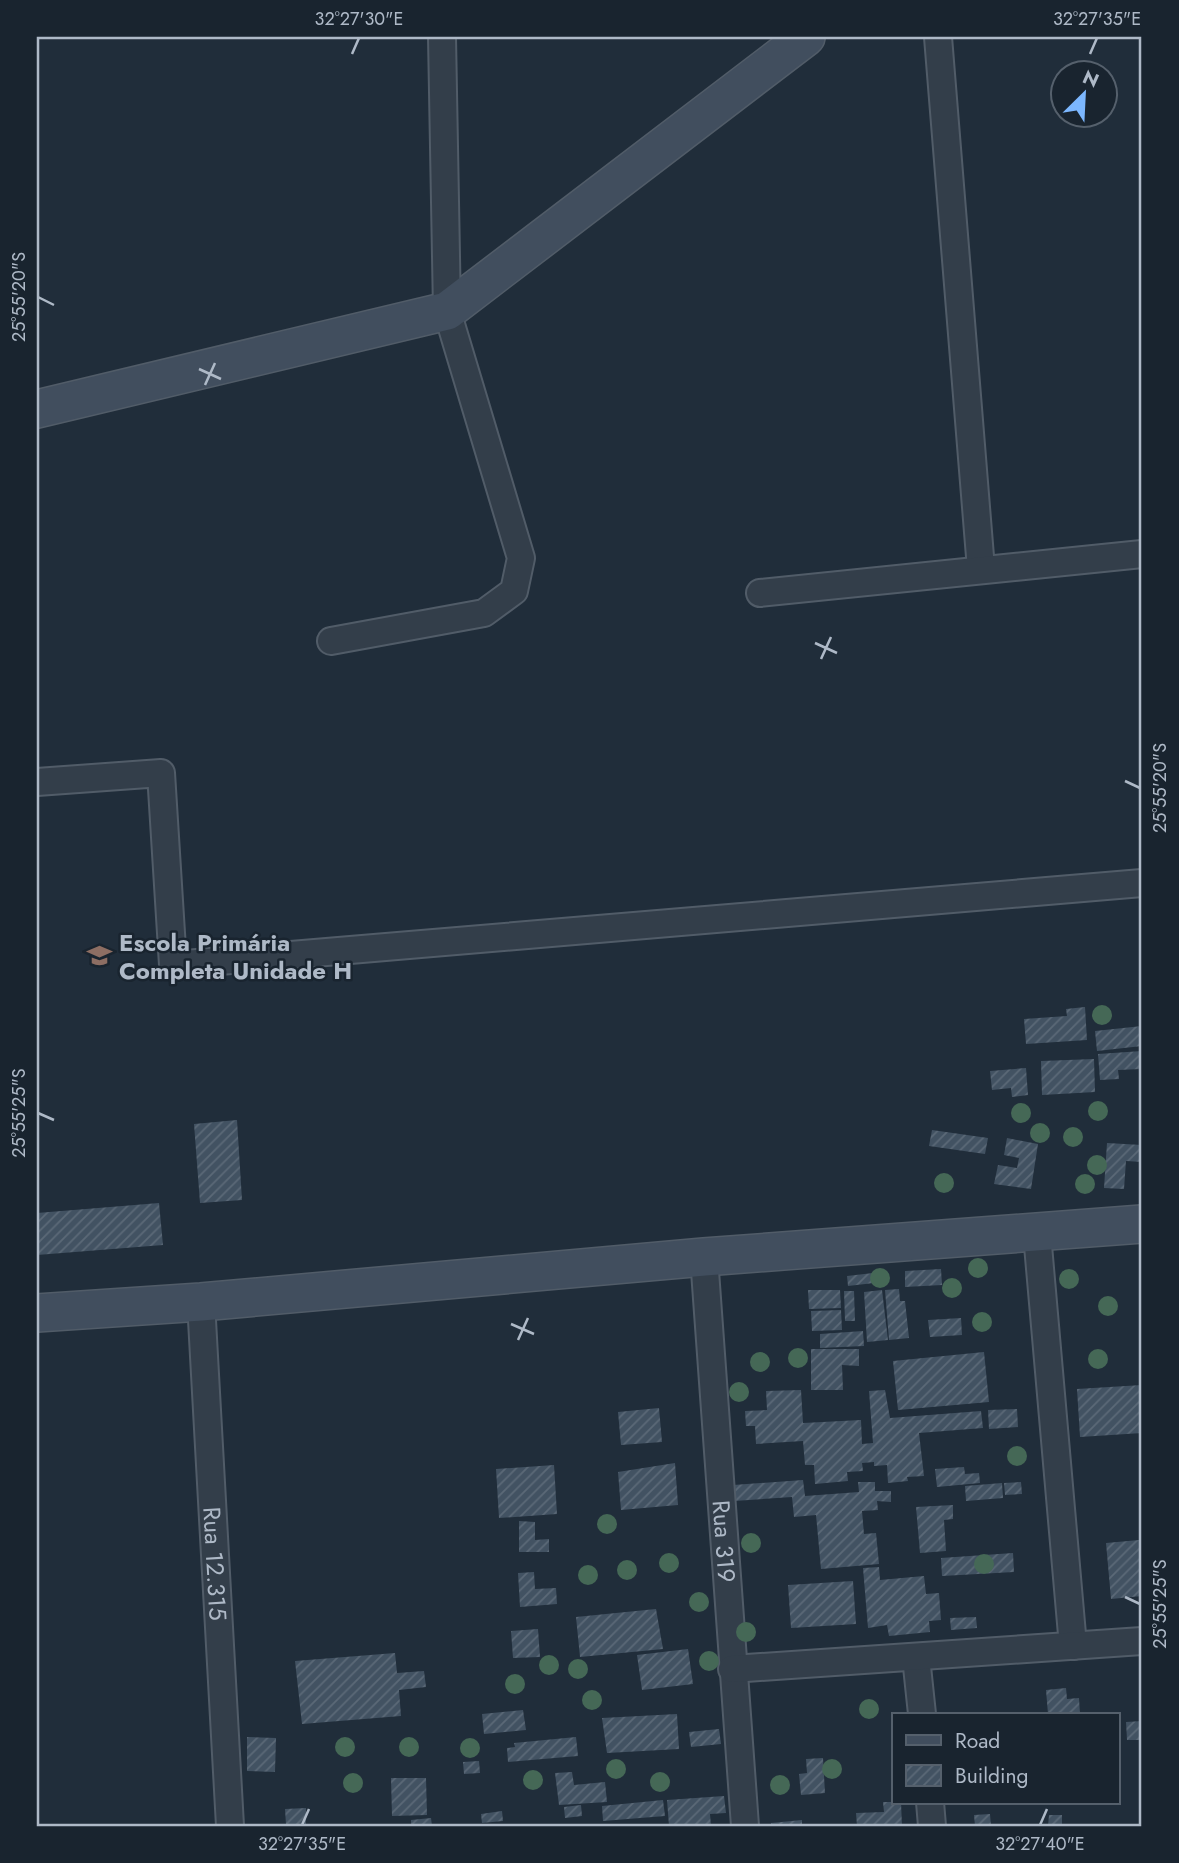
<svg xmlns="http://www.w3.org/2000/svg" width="1179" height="1863" font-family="Jost,sans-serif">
<defs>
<pattern id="building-hatch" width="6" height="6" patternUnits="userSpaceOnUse" patternTransform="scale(1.75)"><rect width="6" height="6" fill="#425262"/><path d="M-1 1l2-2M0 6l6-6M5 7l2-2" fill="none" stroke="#5b6977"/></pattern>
</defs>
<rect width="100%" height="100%" fill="#202d3a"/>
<g fill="url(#building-hatch)">
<path d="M1085,1007l2,33 -61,4 -2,-25 43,-3 -1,-7z"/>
<path d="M1142,1026v20l-45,5 -2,-20z"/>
<path d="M1142,1051v18l-24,1 1,9 -19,1 -2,-26z"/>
<path d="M1094,1059l1,33 -53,3 -1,-34z"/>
<path d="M1026,1068l2,27 -16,2 -1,-9 -19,2 -2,-19z"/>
<path d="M237,1120l5,80 -42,3 -6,-79z"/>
<path d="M932,1130l56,8 -3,16 -56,-8z"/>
<path d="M1007,1138l31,6 -7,45 -37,-5 4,-19 19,3 2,-10 -15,-3z"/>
<path d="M1107,1143l35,2v17l-16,-1 -2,28 -20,-1z"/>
<path d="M159,1203l4,42 -126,10v-42z"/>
<path d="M941,1269l1,16 -37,2v-16z"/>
<path d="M873,1273l1,10 -26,3 -1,-10z"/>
<path d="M899,1289l1,12h5l4,37 -20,2 -4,-50z"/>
<path d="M808,1290h32l1,18 -32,1z"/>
<path d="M882,1290l6,50 -21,2 -3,-50z"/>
<path d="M844,1291h10l1,30h-10z"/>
<path d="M841,1310l1,20 -30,1 -1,-20z"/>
<path d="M961,1318l1,17 -32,2 -2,-17z"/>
<path d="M863,1331l1,15 -44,2v-14z"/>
<path d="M811,1349h48v17l-17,-1 1,25h-32z"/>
<path d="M984,1352l5,50 -91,8 -5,-49z"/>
<path d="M1142,1385v48l-62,4 -3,-48z"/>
<path d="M801,1390l2,33 58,-3 1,24 11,-1 -4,-52 16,-1 5,28 91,-7 2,17 -64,5 5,43 -17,1 1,4 -20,2 -1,-18 -13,1v-4l-12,1 1,8 -16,1 1,9 -33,3 -1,-19h-9l-2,-24 -47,3 -1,-18h-9l-1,-15 22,-1 -1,-19z"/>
<path d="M659,1408l3,34 -41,3 -3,-33z"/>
<path d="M1017,1409l1,18 -29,2 -1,-19z"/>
<path d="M675,1463l3,42 -57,5 -3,-38z"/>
<path d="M554,1465l3,49 -58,4 -3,-49z"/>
<path d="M964,1467l1,7 14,-1 1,10 -43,4 -2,-18z"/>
<path d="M803,1480l2,16 54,-4 -1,-10h17v9h16v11l-14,-1 1,9 -16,1 2,23 12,-1 3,31 -58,5 -5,-54 -22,2 -2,-20 -58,4 -1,-16z"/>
<path d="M1021,1482l1,12 -17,1 -1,-12z"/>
<path d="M1002,1483l1,15 -37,3 -1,-15z"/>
<path d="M953,1505v14l-9,1 2,31 -26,2 -4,-46z"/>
<path d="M519,1521l16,1v18l14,-1v13h-30z"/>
<path d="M1139,1540l3,56 -31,3 -5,-56z"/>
<path d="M1013,1553l1,19 -72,4 -1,-18z"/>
<path d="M879,1567l1,13 44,-4 2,18 13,-1 2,27 -12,1 1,11 -41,4 -2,-11 -19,3 -5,-60z"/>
<path d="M534,1572l1,17 21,-1 1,16 -37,3 -2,-34z"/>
<path d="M853,1581l3,43 -65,4 -3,-43z"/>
<path d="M656,1609l7,40 -83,8 -4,-40z"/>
<path d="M976,1617l1,11 -26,2 -1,-12z"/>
<path d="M538,1629l2,28 -27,1 -2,-27z"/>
<path d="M688,1649l5,35 -51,6 -5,-35z"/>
<path d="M395,1653l2,20 27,-2 2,16 -27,3 2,26 -99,8 -7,-63z"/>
<path d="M1066,1688l1,11 12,-1 1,16h-32l-2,-24z"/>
<path d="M523,1710l3,20 -42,4 -2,-20z"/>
<path d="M677,1714l2,35 -72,4 -5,-35z"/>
<path d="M1142,1721v19h-15l-1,-18z"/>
<path d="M719,1729l2,15 -30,3 -2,-15z"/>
<path d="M247,1737l29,1 -1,34 -28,-1z"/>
<path d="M576,1737l2,19 -70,6 -1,-14 8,-1 -1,-4z"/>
<path d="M823,1758l2,35 -24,2 -2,-21 8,-1 -1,-14z"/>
<path d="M479,1761l1,12 -16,1 -1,-12z"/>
<path d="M572,1772l2,13 31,-3 2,20 -48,3 -4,-32z"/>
<path d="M391,1778h35l1,37 -35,1z"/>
<path d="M724,1796l2,17 -16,1 1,12h-42l-2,-26z"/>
<path d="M663,1800l2,16 -62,5 -1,-15z"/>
<path d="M883,1802h18l1,24h-45l-1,-13 28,-1z"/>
<path d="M581,1805l1,11 -17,2 -1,-11z"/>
<path d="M306,1808v16l-20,1 -1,-16z"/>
<path d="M502,1811l1,10 -21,2 -1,-9z"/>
<path d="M990,1814l1,12h-16l-1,-11z"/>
<path d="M1049,1815h13v11h-14z"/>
<path d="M431,1818l1,8h-21v-6z"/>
<path d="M802,1820v6h-31v-3z"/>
</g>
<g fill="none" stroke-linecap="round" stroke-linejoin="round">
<defs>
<g id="street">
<path d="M938,37l43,532"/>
<path d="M760,593l382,-39"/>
<path d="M331,641l153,-28 30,-22 7,-33 -74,-247 -5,-274"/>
<path d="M37,782l124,-9 12,192 969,-82"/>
<path d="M1037,1234l36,412"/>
<path id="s1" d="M704,1257l41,569"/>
<path id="s2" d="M201,1302l29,524"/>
<path d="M916,1657l6,57"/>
<path d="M732,1669l410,-28"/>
<path d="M930,1802l2,24"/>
</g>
<g id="secondary">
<path d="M37,409l410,-98 359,-274"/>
<path d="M37,1313l164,-11 503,-45 438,-33"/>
</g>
</defs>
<use href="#street" stroke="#515c68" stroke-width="30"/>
<use href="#secondary" stroke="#515c68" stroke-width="40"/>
<use href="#street" stroke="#333e4a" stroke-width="26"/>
<use href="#secondary" stroke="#414e5e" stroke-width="37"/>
</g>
<g fill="#456856">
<circle cx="1102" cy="1015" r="10"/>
<circle cx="1098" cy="1111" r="10"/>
<circle cx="1021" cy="1113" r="10"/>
<circle cx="1040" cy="1133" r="10"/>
<circle cx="1073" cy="1137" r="10"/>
<circle cx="1097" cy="1165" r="10"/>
<circle cx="944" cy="1183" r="10"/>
<circle cx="1085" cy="1184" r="10"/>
<circle cx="978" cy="1268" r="10"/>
<circle cx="880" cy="1278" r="10"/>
<circle cx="1069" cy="1279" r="10"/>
<circle cx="952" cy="1288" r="10"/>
<circle cx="1108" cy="1306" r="10"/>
<circle cx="982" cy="1322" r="10"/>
<circle cx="798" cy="1358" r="10"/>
<circle cx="1098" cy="1359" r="10"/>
<circle cx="760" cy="1362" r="10"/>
<circle cx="739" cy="1392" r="10"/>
<circle cx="1017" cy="1456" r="10"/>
<circle cx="607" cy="1524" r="10"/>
<circle cx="751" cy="1543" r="10"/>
<circle cx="669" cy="1563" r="10"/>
<circle cx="984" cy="1564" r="10"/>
<circle cx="627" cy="1570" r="10"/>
<circle cx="588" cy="1575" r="10"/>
<circle cx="699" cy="1602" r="10"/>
<circle cx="746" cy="1632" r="10"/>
<circle cx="709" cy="1661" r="10"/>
<circle cx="549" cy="1665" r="10"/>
<circle cx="578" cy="1669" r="10"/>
<circle cx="515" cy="1684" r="10"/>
<circle cx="592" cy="1700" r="10"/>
<circle cx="869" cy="1709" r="10"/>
<circle cx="345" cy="1747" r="10"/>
<circle cx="409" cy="1747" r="10"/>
<circle cx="470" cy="1748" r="10"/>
<circle cx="616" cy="1769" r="10"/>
<circle cx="832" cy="1769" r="10"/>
<circle cx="533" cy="1780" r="10"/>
<circle cx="660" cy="1782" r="10"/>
<circle cx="353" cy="1783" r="10"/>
<circle cx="780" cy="1785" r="10"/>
</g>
<path fill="none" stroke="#aeb9c7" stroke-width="2.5" d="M352,54l7,-16M1090,54l7,-16M38,297l16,8M199,369l22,10M205,385l10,-22M815,643l22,10M821,659l10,-22M1125,781l15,7M38,1113l16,7M511,1324l23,10M518,1340l10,-22M1125,1597l15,7M302,1825l7,-16M1040,1825l7,-16"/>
<defs>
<symbol id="school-bare" viewBox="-9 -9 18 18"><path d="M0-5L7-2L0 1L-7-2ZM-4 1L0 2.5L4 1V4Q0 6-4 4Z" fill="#8d6e63" stroke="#19242f" stroke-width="2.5" paint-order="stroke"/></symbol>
</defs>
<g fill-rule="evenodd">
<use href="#school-bare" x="82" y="938" width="35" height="35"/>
</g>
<g text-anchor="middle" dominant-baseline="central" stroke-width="5" stroke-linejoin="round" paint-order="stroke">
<g font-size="24" font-weight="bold" fill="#aeb9c7" stroke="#19242f" text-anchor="start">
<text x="119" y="942">Escola Primária<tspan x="119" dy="28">Completa Unidade H</tspan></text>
</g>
<g font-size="24" fill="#aeb9c7" stroke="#19242f">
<text stroke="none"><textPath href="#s1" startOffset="285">Rua 319</textPath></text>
<text stroke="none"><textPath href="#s2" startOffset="262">Rua 12.315</textPath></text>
</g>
</g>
<rect width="1179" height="1863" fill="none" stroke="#19242f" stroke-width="77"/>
<rect x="892" y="1713" width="228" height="91" fill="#19242f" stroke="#55606c" stroke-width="2"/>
<rect x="906" y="1735" width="35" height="10" fill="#414e5e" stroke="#55606c" stroke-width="2"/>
<text x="955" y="1748" font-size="21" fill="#aeb9c7">Road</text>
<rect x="906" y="1765" width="35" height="21" fill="url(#building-hatch)" stroke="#55606c" stroke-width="2"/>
<text x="955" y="1783" font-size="21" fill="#aeb9c7">Building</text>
<g transform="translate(1084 94) rotate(24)"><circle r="33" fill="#19242f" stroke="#55606c" stroke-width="2"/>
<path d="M0-5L12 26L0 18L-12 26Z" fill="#7cb7fe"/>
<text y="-10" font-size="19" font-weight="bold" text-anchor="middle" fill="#aeb9c7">N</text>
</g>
<rect x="38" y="38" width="1102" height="1787" fill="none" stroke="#aeb9c7" stroke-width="2.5"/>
<g font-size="18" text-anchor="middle" fill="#aeb9c7">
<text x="359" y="25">32°27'30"E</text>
<text x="1097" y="25">32°27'35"E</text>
<text transform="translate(19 297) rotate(-90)" y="6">25°55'20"S</text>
<text transform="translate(1160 788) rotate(-90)" y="6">25°55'20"S</text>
<text transform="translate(19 1113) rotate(-90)" y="6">25°55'25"S</text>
<text transform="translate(1160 1604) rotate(-90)" y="6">25°55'25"S</text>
<text x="302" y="1850">32°27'35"E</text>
<text x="1040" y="1850">32°27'40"E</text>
</g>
</svg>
